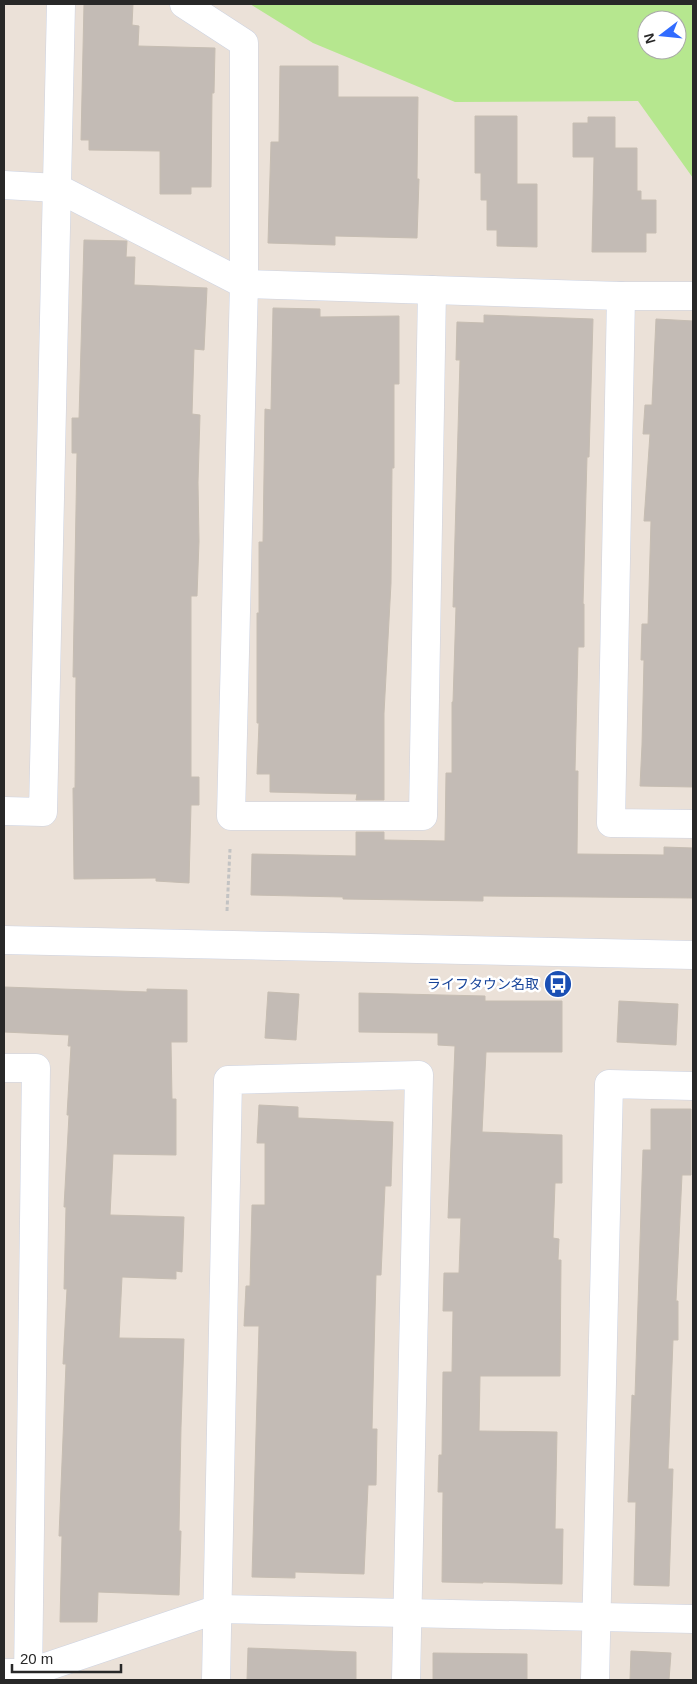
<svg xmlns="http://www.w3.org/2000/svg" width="697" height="1684" font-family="Arial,'Noto Sans JP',sans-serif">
<rect width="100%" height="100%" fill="#ebe1d8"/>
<path fill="#b6e78f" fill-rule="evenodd" d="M250,4h443v174l-55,-77 -183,1 -142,-59zM647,20h30v30h-30z"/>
<g fill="#c3bbb5" stroke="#c6bdb2">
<path d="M84,4h49l-1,21 7,1 -1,20 77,2 -1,45h-2l-1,94h-20v7h-31v-43l-71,-1v-10h-8z"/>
<path d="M280,66h58v31h80l-1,82h2l-2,59 -82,-2v9l-67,-2 3,-101h8z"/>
<path d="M475,116h42v68h20v63l-40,-1v-16h-10v-30h-6v-27h-6z"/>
<path d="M588,117h27v31h22v43h4v9h15v33h-10v19h-54l2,-95h-21v-34h15z"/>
<path d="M84,240l43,1 -1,16h9l-1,28 73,3 -3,62 -10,-1 -2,65 8,1 -2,67 1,59 -2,55h-6v181h8v28h-8l-2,78 -33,-2v-3l-82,1 -1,-91h2l1,-111h-3l4,-224h-5v-35h7z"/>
<path d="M273,308l47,1v8l79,-1v68h-5v84h-2l-1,115 -7,130v87h-28l1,-6 -87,-2v-18h-13l2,-51h-2v-110h2v-71h4l2,-133 6,1z"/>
<path d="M484,315l109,4 -4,138h-2l-4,147h1v43h-6l-3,124h3l-1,83 87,1v-8l29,1v50l-210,-2v5l-140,-2v-2l-92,-2 1,-41 104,2v-24h28v8l61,1 1,-68h6v-71h1l3,-95h-3l7,-247h-4l1,-38 27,1z"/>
<path d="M656,319l37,2 -1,277h1v189l-53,-1 2,-41 2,-85h-3l1,-36h6l3,-103h-7l6,-87h-7l2,-29h7z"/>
<path d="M4,987l143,5v-3l40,1v52h-16l1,57h4v56l-63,-1 -3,61 74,2 -2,55 -6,-1v8l-54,-2 -3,61 65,1 -3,88 -2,104h2l-2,64 -81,-3 -1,30h-37l2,-86h-3l7,-172h-3l4,-75h-3l2,-82h-2l5,-92h-2l4,-69h-3l1,-11 -65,-3z"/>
<path d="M268,992l31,2 -3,46 -31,-2z"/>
<path d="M359,993l126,3v5h77v51h-76l-4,80 80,3v48h-7l-2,55 6,1 -1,21h3l-1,116h-80l-1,55 78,1 -2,97h8l-1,55 -79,-2v1l-41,-1 1,-90h-5l1,-37h3l1,-83h9l1,-61h-10l1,-38h15l2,-55h-13l7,-172 -17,-1v-12l-79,-1z"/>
<path d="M619,1001l59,3 -2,41 -59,-3z"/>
<path d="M259,1105l39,2v11l95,4 -2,64h-6l-4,89h-5l-4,154h5l-1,56h-8l-4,89 -69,-2v6l-43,-1 7,-251h-15l2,-40h4l2,-81h13v-62h-8z"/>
<path d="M651,1109h40v66h-9l-6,126h2v39h-5l-5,129h5l-4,117 -35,-1 2,-83h-8l4,-107 3,1 8,-246h8z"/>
<path d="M248,1648l108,4v28h-109z"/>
<path d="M631,1651l40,2 -2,27h-39z"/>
<path d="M433,1653l94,1v26h-94z"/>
</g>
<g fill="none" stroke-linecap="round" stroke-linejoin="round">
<defs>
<g id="minor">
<path d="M184,4l60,39v241l-13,532h192l9,-526"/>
<path d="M4,185l53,3 187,96 377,12h72"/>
<path d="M621,296l-10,527 82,1"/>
<path d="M4,811l39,1 18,-808"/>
<path d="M4,940l689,15"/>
<path d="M4,1068h32l-8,612"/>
<path d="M4,1673h24l190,-64 475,10"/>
<path d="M216,1680l12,-600 191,-5 -13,605"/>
<path d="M595,1680l14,-596 84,2"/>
</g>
</defs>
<use href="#minor" stroke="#cdd3e2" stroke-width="29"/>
<path stroke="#c3c3c3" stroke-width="3" stroke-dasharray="4 2.5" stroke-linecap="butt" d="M227,911l3,-62"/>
<use href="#minor" stroke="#fff" stroke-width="28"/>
</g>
<defs>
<symbol id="bus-disc" viewBox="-11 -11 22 22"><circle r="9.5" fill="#1a4fb4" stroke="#fff"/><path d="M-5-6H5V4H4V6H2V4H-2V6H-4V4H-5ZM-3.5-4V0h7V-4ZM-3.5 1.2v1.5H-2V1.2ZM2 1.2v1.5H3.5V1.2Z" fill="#fff"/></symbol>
</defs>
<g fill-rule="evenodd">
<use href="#bus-disc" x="542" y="968" width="32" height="32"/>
</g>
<g text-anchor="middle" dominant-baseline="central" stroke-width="5" stroke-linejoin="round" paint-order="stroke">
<g font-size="14" fill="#164399" stroke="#fff" text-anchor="end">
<text x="539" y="984">ライフタウン名取</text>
</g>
</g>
<rect width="697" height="1684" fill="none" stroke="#282828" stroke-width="10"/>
<g transform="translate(662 35) rotate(254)"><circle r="24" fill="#ffffff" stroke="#a9a9a9"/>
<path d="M0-4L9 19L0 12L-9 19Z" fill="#316cff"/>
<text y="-8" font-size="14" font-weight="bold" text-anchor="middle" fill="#282828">N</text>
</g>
<path d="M12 1664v8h109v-8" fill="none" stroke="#282828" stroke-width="2.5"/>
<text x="20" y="1664" font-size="15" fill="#282828" stroke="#ffffff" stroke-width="4" paint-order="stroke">20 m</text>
</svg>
